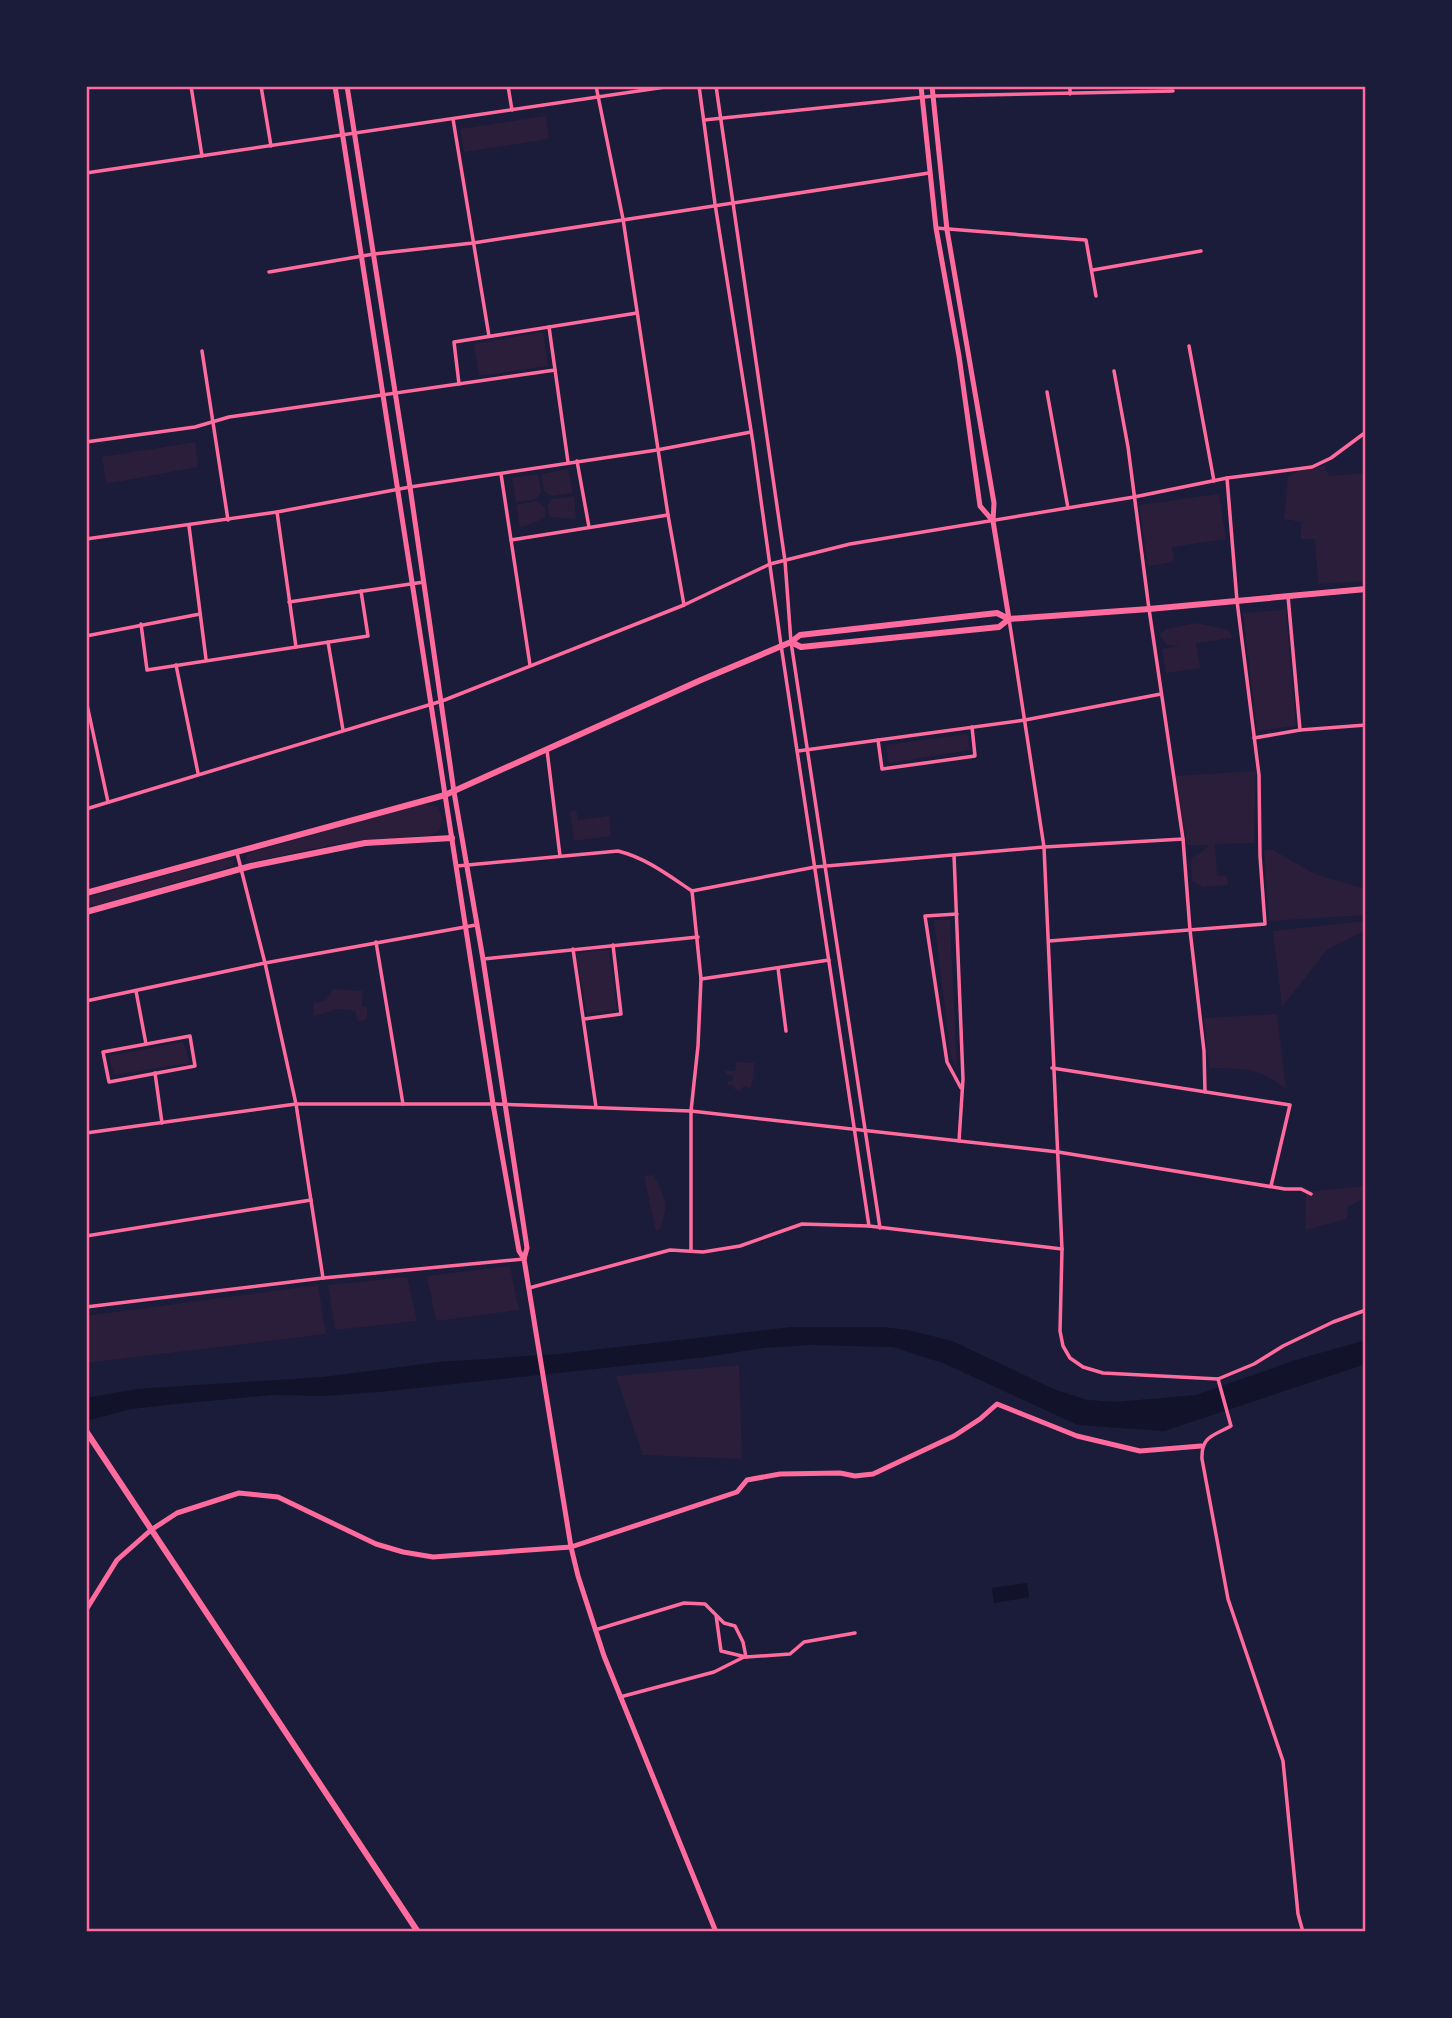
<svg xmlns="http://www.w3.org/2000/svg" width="1452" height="2018" font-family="Mulish,sans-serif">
<rect width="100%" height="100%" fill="#1b1b3a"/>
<g fill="#2a1e3b">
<path d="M546,116l3,23 -85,13 -4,-23z"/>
<path d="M543,332l5,34 -69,10 -5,-32z"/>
<path d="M195,442l3,25 -92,17 -4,-27z"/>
<path d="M1324,465l5,11 37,-3v108l-48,3 -3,-45h-14v-17l-17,-3 4,-42 11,-6z"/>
<path d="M568,469l5,24 -21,3 -8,-5 -3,-17z"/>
<path d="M538,474l3,18 -4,7 -21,3 -4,-24z"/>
<path d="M1219,494l7,45 -54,8 2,15 -26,4 -9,-61z"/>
<path d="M574,496l2,23 -26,-2 -3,-11 5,-7z"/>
<path d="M537,501l8,6v11l-25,10 -4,-23z"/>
<path d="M1286,610l10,116 -39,5 -14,-118z"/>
<path d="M1196,623l33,7 4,8 -37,5 4,25 -34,5 -4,-24 17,-3 -12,-1 -7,-11 7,-5z"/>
<path d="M967,734l3,16 -81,13 -3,-18z"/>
<path d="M1256,771l-2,72 -39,1 2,32h10l1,9 -25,2 -11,-6 -1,-23 12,-7 6,-6h-22l-12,-69z"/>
<path d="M423,803l15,4 5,12 -4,12 -7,4 -96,9 -85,18 -5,-2 1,-5 6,-3z"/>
<path d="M576,810l2,10 31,-4 2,20 -37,5 -4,-30z"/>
<path d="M1264,850h9l42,24 51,15v26l-97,6z"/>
<path d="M222,860h9l4,2 -2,4 -137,40 -5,-1 -3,-5 4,-4z"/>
<path d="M934,920h16l7,150 -6,-12z"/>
<path d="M1366,921v9l-39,20 -45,57 -9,-76z"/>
<path d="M609,950l8,60 -30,3 -11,-60z"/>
<path d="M333,989l30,2 -1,15 5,1v12l-9,3 -3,-11 -16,-2 -26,7 1,-13 12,-3z"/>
<path d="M1277,1014l9,75c-29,-23 -42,-20 -77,-21l-5,-50z"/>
<path d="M183,1042l7,21 -76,12 -5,-19z"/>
<path d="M736,1062l19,1 -2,18 -3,7 -6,-2 -4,5 -5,-1 -1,-5h-6l-1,-4h6v-5l-7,-2 -1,-4 10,1z"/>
<path d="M654,1175c4,10 13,24 11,35 -1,7 -4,11 -4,18l-5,4 -12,-56z"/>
<path d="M1366,1186v11l-18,10 -1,12 -42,11 1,-38z"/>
<path d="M510,1266l9,44 -83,11 -9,-45z"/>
<path d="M407,1277l10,44 -82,9 -7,-45z"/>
<path d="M318,1285l8,49 -240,29v-47z"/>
<path d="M739,1365l3,94 -99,-4 -27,-79z"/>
</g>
<g fill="#12122b">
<path d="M792,1327h90l26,3 44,11 104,49 31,10 29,2 80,-7 100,-35 70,-20v24l-202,67 -86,-6 -135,-62 -50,-16 -83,-2 -47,3 -57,9 -327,35 -54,4 -53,-1 -97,9 -44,5 -45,12v-23l51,-9 186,-12 116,-15 119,-8z"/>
<path d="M1027,1583l2,14 -35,6 -2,-15z"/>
</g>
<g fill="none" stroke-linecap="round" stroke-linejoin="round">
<g stroke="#ff6b9d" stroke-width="3.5">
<path d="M191,86l11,70"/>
<path d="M261,86l10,60"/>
<path d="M508,86l4,24"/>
<path d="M596,86l27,133 45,296 16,90"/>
<path d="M699,86l16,118 38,239 28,202 88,581"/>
<path d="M716,86l69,475 6,81 89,586"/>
<path d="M1070,86v8"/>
<path d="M453,119l36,217"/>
<path d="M704,120l230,-24 239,-5"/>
<path d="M86,173l586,-87"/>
<path d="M936,228l150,12 10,56"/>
<path d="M1093,270l108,-19"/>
<path d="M269,272l105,-18 99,-11 456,-70"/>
<path d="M549,327l19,135"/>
<path d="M1189,346l25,135"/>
<path d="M202,351l26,169"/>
<path d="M1114,371l14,76 21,162 34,230 7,91 14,121 1,41"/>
<path d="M459,384l-5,-42 183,-29"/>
<path d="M1047,392l21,116"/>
<path d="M86,442l109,-15 34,-10 326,-47"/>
<path d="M577,461l12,66"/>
<path d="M501,474l29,191"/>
<path d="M277,512l19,135"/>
<path d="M189,526l17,133"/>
<path d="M86,539l191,-27 133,-25 247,-37 94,-18"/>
<path d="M511,540l157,-25"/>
<path d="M289,602l135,-20"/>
<path d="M1009,619l35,228 18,402 -2,82 3,15 7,12 13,9 20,6 115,6 36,-15 29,-18 50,-24 33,-12"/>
<path d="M141,624l6,46 221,-34 -7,-45"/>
<path d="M86,636l114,-22"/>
<path d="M328,642l15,88"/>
<path d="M176,665l22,108"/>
<path d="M86,700l22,102"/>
<path d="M1300,730l66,-5"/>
<path d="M1254,738l46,-8 -12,-134"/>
<path d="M878,740l4,29 93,-13 -3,-29"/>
<path d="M547,750l13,106"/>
<path d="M798,751l227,-31 136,-26"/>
<path d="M86,809l356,-108 242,-96 86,-41 80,-20 284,-47 93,-19 85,-11 19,-9 35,-26"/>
<path d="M237,853l28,110 31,141 27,174"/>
<path d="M954,855l9,224 -4,62"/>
<path d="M457,866l161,-15c28,7 50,24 74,40"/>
<path d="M692,891l123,-24 229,-20 139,-8"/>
<path d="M957,914l-32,2 22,146 14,26"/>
<path d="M1049,941l216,-17 -5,-68 -1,-81 -22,-174 -10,-123"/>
<path d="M376,942l27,162"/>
<path d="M573,949l23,158"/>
<path d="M483,959l215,-22"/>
<path d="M778,968l8,63"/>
<path d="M701,979l128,-19"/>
<path d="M136,991l10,53"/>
<path d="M86,1001l179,-38 211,-38"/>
<path d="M584,1019l37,-5 -8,-69"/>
<path d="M190,1036l5,30 -86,16 -6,-30z"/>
<path d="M1052,1068l238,37 -19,81"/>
<path d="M155,1073l7,50"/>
<path d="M86,1133l210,-29h197l198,7 367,41 227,37h16l10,5"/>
<path d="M86,1236l225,-36"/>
<path d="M691,1251v-140l7,-65 3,-67 -9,-88"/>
<path d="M529,1288l141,-38 33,2 37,-6 62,-22 67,2 193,23"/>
<path d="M86,1307l237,-29 201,-19"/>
<path d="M1218,1379l13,47c-18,10 -30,10 -29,33l26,140 55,162 15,153 5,18"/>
<path d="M717,1616l7,7 11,3 8,16 3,15 44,-3 14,-12 51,-9"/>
<path d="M595,1630l89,-27 21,1 11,11 5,36 25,6"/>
<path d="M620,1697l94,-25 30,-15"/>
</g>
<g stroke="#ff6b9d" stroke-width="5">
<path d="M335,86l158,1018 26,147 5,8 47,288 7,29 26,80 112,276"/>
<path d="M347,86l63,401 44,305 29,167 44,289 -3,11"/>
<path d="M86,1610l31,-50 34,-30 26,-17 62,-20 39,4 98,47 27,8 30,5 138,-10 166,-55 10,-12 33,-6 60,-1 15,3 18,-2 81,-38 26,-17 17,-15 80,32 63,15 61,-5"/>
</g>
<g stroke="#ff6b9d" stroke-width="5">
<path d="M921,86l15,142 23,128 21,150 13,15"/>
<path d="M932,86l15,144 47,273 -1,18 16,98"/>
</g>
<g stroke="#ff6b9d" stroke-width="6">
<path d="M791,642l10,5 198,-20 10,-8 140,-10 217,-20"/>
<path d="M86,893l359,-98 256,-115 90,-38 9,-7 197,-22 12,6"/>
<path d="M86,912l165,-46 114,-23 87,-5"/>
</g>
<path stroke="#ff6b9d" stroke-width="6" d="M86,1431l332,501"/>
</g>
<rect width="1452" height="2018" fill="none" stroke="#1b1b3a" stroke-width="175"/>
<rect x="88" y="88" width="1276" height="1842" fill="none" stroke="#ff6b9d" stroke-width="2.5"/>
</svg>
